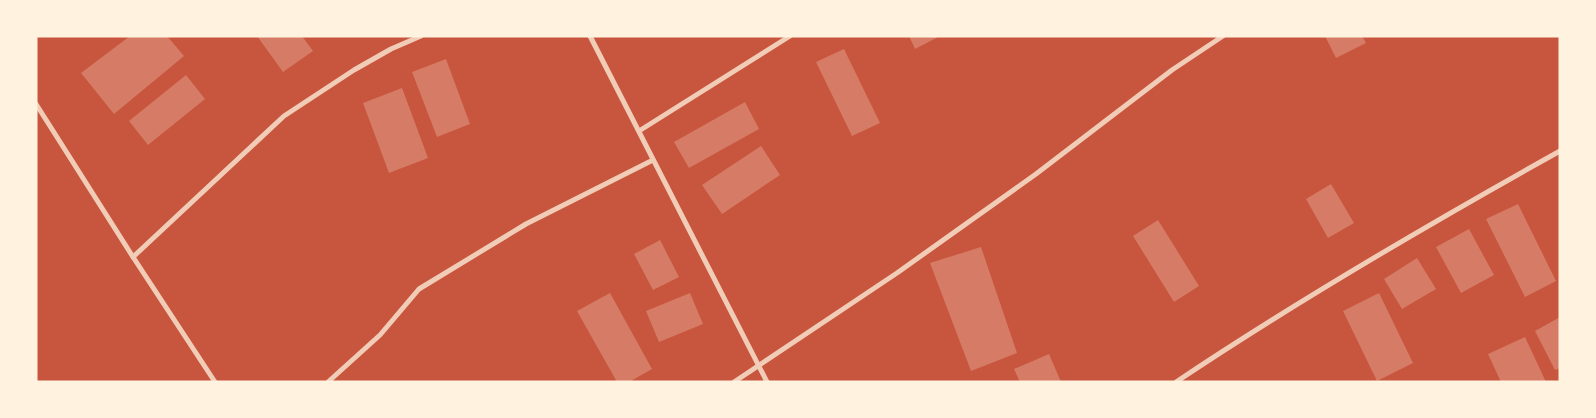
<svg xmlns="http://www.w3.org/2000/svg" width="1596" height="418" font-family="'IBM Plex Sans',sans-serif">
<rect width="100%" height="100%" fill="#c8553d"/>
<g fill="#d67c66">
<path d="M130,36h37l17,20 -70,58 -33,-41z"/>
<path d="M257,36h45l11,15 -30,21z"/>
<path d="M909,36h31l-25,13z"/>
<path d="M1325,36h37l4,7 -30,15z"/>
<path d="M844,49l36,74 -28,13 -36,-74z"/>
<path d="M446,59l24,65 -33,13 -25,-65z"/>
<path d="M186,75l19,24 -57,46 -19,-24z"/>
<path d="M402,88l26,70 -39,15 -26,-70z"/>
<path d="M745,102l14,27 -70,39 -15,-26z"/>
<path d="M761,146l19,29 -58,39 -20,-29z"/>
<path d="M1331,184l23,39 -26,15 -22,-39z"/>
<path d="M1518,204l38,77 -31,16 -39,-78z"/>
<path d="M1158,220l41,66 -25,16 -41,-66z"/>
<path d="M1469,229l25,46 -33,18 -25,-46z"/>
<path d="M660,240l19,37 -26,13 -19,-36z"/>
<path d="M981,247l36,106 -46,18 -41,-108z"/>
<path d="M1417,258l19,31 -34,20 -18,-30z"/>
<path d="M610,293l42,76 -23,13h-12l-40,-71z"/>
<path d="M690,293l13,31 -44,18 -13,-31z"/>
<path d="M1379,293l34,70 -36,18 -34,-70z"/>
<path d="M1560,317v51l-5,2 -20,-39z"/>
<path d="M1525,337l21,45h-45l-13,-28z"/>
<path d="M1049,354l12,28h-41l-6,-13z"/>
</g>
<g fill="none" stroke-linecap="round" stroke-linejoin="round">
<g stroke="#f1ccb7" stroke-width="5">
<path d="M590,36l177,346"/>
<path d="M36,104l97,153 82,125"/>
<path d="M639,131l151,-95"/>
<path d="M133,257l151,-141 70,-46 37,-21 30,-13"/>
<path d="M328,382l52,-47 39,-46 107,-65 127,-64"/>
<path d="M734,382l163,-109 139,-99 136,-104 51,-34"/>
<path d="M1176,382c124,-83 253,-158 384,-231"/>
</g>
</g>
<rect width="1596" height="418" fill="none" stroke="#fff3e0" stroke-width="75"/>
</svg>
